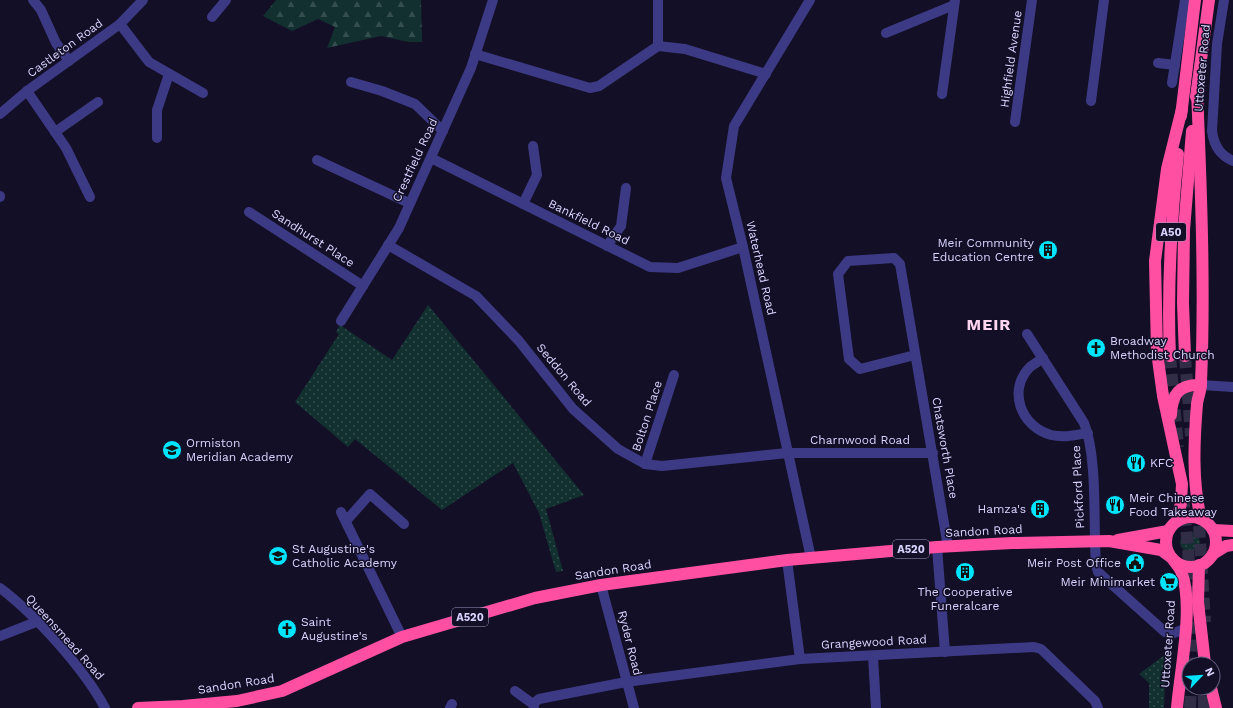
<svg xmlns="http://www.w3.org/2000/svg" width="1233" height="708" font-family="'Work Sans',sans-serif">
<defs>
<pattern id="grass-dots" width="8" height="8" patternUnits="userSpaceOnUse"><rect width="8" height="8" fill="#12302f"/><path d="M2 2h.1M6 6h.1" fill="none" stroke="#344d4e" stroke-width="1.8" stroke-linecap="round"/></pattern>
<pattern id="forest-firs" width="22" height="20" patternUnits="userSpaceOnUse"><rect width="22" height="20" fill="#12302f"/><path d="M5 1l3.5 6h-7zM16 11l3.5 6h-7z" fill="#344d4e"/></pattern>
</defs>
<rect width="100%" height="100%" fill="#130f26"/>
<g fill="url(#grass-dots)">
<path d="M428,305l156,190 -38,14 17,62 -7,1 -17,-59 -26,-50 -71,47 -87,-71 -7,8 -53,-45 44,-68 -3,-2 4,-7 52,35z"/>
<circle cx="1190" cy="542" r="10"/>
<path d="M1166,654l-2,54h-15v-25l-10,-9z"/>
</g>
<path fill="url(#forest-firs)" d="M276,0h145l1,42h-14l-27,-6 -54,12 8,-21 -17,-8 -26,12 -29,-15z"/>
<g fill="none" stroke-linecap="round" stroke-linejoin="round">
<g stroke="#312d47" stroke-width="12" stroke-dasharray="12 6" stroke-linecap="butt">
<path d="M1170,356l8,91"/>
<path d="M1185,356l6,80"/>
<path d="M1183,496c6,56 10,112 8,168"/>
<path d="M1198,508l7,114"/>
<path d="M1190,708l1,-20"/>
<path d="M1204,708v-20"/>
</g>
<g stroke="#3d3a85" stroke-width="10">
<path d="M33,0l8,10 15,33 13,18"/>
<path d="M810,0l-76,126 -8,52 17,69 68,311"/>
<path d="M1224,0l-7,44 -5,87c2,15 8,24 21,30"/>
<path d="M212,17l14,-17"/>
<path d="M120,24l29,38 54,31"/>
<path d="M886,33l68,-28"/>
<path d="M658,46v-46"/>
<path d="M475,54l115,34 9,-2 59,-40 27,3 81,25"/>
<path d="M1158,63l17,2"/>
<path d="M351,82l31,9 33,13 28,27"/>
<path d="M1172,83l13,-83"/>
<path d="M27,91l39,57 24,49"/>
<path d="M942,94l13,-94"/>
<path d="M1091,101l13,-101"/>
<path d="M0,114l27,-23 93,-67 23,-24"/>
<path d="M1015,122l17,-122"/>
<path d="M55,132l43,-30"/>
<path d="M157,138v-28l12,-36"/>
<path d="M431,158l219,109 28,1 65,-21"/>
<path d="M317,160l92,43"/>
<path d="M0,197v-1"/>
<path d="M523,204l14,-29 -4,-29"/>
<path d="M249,212l114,74"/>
<path d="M388,245l88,51 43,45 54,68 45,40 27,15 17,2 125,-13h146"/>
<path d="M607,246l14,-20 5,-38"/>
<path d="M341,321l58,-93 72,-160 22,-68"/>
<path d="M1027,334l57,89c14,35 9,102 12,142l2,7 67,60 6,2 14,-5"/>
<path d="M915,355l-55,14 -11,-10 -11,-85 10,-13 46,-3 6,6 48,283"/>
<path d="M1043,358c-4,3 -9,6 -13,9 -23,23 -9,60 21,68 13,3 24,0 37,-2"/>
<path d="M1201,385l32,2"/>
<path d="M645,464l29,-89"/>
<path d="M341,512l61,125"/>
<path d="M346,521l24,-27 34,30"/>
<path d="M937,547l8,105"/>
<path d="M787,560l13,99"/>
<path d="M601,585l33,123"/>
<path d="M0,588c35,26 85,82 105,120"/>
<path d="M0,636l36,-14"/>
<path d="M873,656l3,52"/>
<path d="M515,691l18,13"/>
<path d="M450,708l2,-4"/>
<path d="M534,708l-1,-4 6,-5 87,-17 174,-23 234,-12 7,2 54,52 3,7"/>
</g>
<g stroke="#ff4fa3" stroke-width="12">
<path d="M1197,90c4,97 8,196 4,293 0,7 -3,14 -4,21 -3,37 -5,78 4,115"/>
<path d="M1196,97l13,-97"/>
<path d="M1181,116l14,-116"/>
<path d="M1170,356c-3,-68 1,-134 8,-202"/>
<path d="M1185,356l-2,-53 1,-73 8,-99"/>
<path d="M1171,415c1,-21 8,-31 30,-30"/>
<circle cx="1191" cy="542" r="25"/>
<path d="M1177,521l4,-18 1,-19 -19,-88 -6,-44 -2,-91 12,-92 15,-60"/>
<path d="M1213,530l20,1"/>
<path d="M1118,540l50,-9"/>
<path d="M1213,554l13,-8 7,-1"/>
<path d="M1174,561c3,4 7,8 8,13 12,33 -2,97 -5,134"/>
<path d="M1199,565l-1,37 7,62"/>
<path d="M1211,688l5,20"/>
<path d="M138,708l45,-2 54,-5 45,-10 120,-54 133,-39 66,-13 186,-25 150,-13 75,-4 97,-2 52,9 11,8"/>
</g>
</g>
<defs>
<symbol id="building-disc" viewBox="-11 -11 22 22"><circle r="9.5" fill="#00e5ff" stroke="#130f26"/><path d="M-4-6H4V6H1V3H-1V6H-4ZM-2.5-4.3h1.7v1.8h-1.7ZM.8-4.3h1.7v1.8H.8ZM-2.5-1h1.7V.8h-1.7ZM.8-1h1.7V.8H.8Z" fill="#111"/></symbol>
<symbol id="church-disc" viewBox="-11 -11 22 22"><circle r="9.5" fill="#00e5ff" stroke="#130f26"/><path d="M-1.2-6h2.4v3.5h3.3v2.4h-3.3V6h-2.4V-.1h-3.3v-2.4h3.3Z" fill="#111"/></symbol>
<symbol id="school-disc" viewBox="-11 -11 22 22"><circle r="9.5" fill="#00e5ff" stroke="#130f26"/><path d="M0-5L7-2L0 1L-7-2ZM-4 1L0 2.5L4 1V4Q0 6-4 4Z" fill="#111"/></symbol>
<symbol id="restaurant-disc" viewBox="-11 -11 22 22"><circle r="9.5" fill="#00e5ff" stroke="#130f26"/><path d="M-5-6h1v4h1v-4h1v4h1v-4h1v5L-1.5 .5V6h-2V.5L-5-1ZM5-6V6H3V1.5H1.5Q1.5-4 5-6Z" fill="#111"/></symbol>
<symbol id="civic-disc" viewBox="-11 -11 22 22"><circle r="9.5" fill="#00e5ff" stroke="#130f26"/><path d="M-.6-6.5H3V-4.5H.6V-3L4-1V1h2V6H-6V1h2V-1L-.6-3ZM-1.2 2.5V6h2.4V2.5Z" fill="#111"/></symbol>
<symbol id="supermarket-disc" viewBox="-11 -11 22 22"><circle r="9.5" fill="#00e5ff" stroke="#130f26"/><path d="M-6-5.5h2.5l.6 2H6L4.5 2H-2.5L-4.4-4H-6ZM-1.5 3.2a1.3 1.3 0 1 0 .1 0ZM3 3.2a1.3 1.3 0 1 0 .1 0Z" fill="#111"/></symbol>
</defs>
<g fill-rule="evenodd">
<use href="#building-disc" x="1037" y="239" width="22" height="22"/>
<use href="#church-disc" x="1085" y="337" width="22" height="22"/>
<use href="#school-disc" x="161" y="439" width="22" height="22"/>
<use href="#restaurant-disc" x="1125" y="452" width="22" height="22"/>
<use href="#restaurant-disc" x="1104" y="494" width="22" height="22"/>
<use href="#building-disc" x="1029" y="498" width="22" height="22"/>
<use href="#school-disc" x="267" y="545" width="22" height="22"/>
<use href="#civic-disc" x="1124" y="552" width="22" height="22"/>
<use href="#building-disc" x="954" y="561" width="22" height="22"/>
<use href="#supermarket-disc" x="1158" y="571" width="22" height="22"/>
<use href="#church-disc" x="276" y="618" width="22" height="22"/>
</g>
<g text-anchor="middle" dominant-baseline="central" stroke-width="3" stroke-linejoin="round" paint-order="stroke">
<g fill="#130f26" stroke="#9e99be" stroke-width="1">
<rect x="1156" y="223" width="30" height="18" rx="3"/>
<rect x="893" y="540" width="36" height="18" rx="3"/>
<rect x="452" y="608" width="36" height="18" rx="3"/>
</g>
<g font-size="11" font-weight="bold" fill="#d9d4ff">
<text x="1171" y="232">A50</text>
<text x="911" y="549">A520</text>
<text x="470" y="617">A520</text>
</g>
<g font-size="12" fill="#d9d4ff" stroke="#130f26">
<text transform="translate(65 48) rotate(-36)">Castleton Road</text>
<text transform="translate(1011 59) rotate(-82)">Highfield Avenue</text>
<text transform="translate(1202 68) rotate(-85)">Uttoxeter Road</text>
<text transform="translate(415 160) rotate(-65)">Crestfield Road</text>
<text transform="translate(589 222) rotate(26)">Bankfield Road</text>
<text transform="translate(313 238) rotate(33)">Sandhurst Place</text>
<text transform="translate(761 268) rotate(77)">Waterhead Road</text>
<text transform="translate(564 375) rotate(50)">Seddon Road</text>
<text transform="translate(647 416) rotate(-72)">Bolton Place</text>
<text x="860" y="440">Charnwood Road</text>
<text transform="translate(945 448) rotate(80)">Chatsworth Place</text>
<text transform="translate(1078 487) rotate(-93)">Pickford Place</text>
<text transform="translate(984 531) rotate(-3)">Sandon Road</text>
<text transform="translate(613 570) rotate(-9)">Sandon Road</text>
<text transform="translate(65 637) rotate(48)">Queensmead Road</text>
<text transform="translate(874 642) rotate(-3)">Grangewood Road</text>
<text transform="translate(630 643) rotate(76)">Ryder Road</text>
<text transform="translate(1168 644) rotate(-86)">Uttoxeter Road</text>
<text transform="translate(236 684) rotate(-9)">Sandon Road</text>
</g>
<g font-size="12" fill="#d9d4ff" stroke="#130f26" text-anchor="start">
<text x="1034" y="243" text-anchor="end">Meir Community<tspan x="1034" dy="14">Education Centre</tspan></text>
<text x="1110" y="341">Broadway<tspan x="1110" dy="14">Methodist Church</tspan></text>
<text x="186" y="443">Ormiston<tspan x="186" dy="14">Meridian Academy</tspan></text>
<text x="1150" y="463">KFC</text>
<text x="1129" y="498">Meir Chinese<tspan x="1129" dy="14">Food Takeaway</tspan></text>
<text x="1026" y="509" text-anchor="end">Hamza's</text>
<text x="292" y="549">St Augustine's<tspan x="292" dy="14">Catholic Academy</tspan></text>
<text x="1121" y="563" text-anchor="end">Meir Post Office</text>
<text x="1155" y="582" text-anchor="end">Meir Minimarket</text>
<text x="965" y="592" text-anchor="middle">The Cooperative<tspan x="965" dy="14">Funeralcare</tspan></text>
<text x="301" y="622">Saint<tspan x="301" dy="14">Augustine's</tspan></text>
</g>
<g font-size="16" font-weight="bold" letter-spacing="1" fill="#ffd6f0" stroke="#130f26">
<text x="989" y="324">MEIR</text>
</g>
</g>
<g transform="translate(1201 676) rotate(65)"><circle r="19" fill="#130f26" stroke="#625e7d"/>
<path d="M0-3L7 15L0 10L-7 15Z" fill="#00e5ff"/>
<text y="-6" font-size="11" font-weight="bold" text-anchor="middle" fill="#d9d4ff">N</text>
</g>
</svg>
